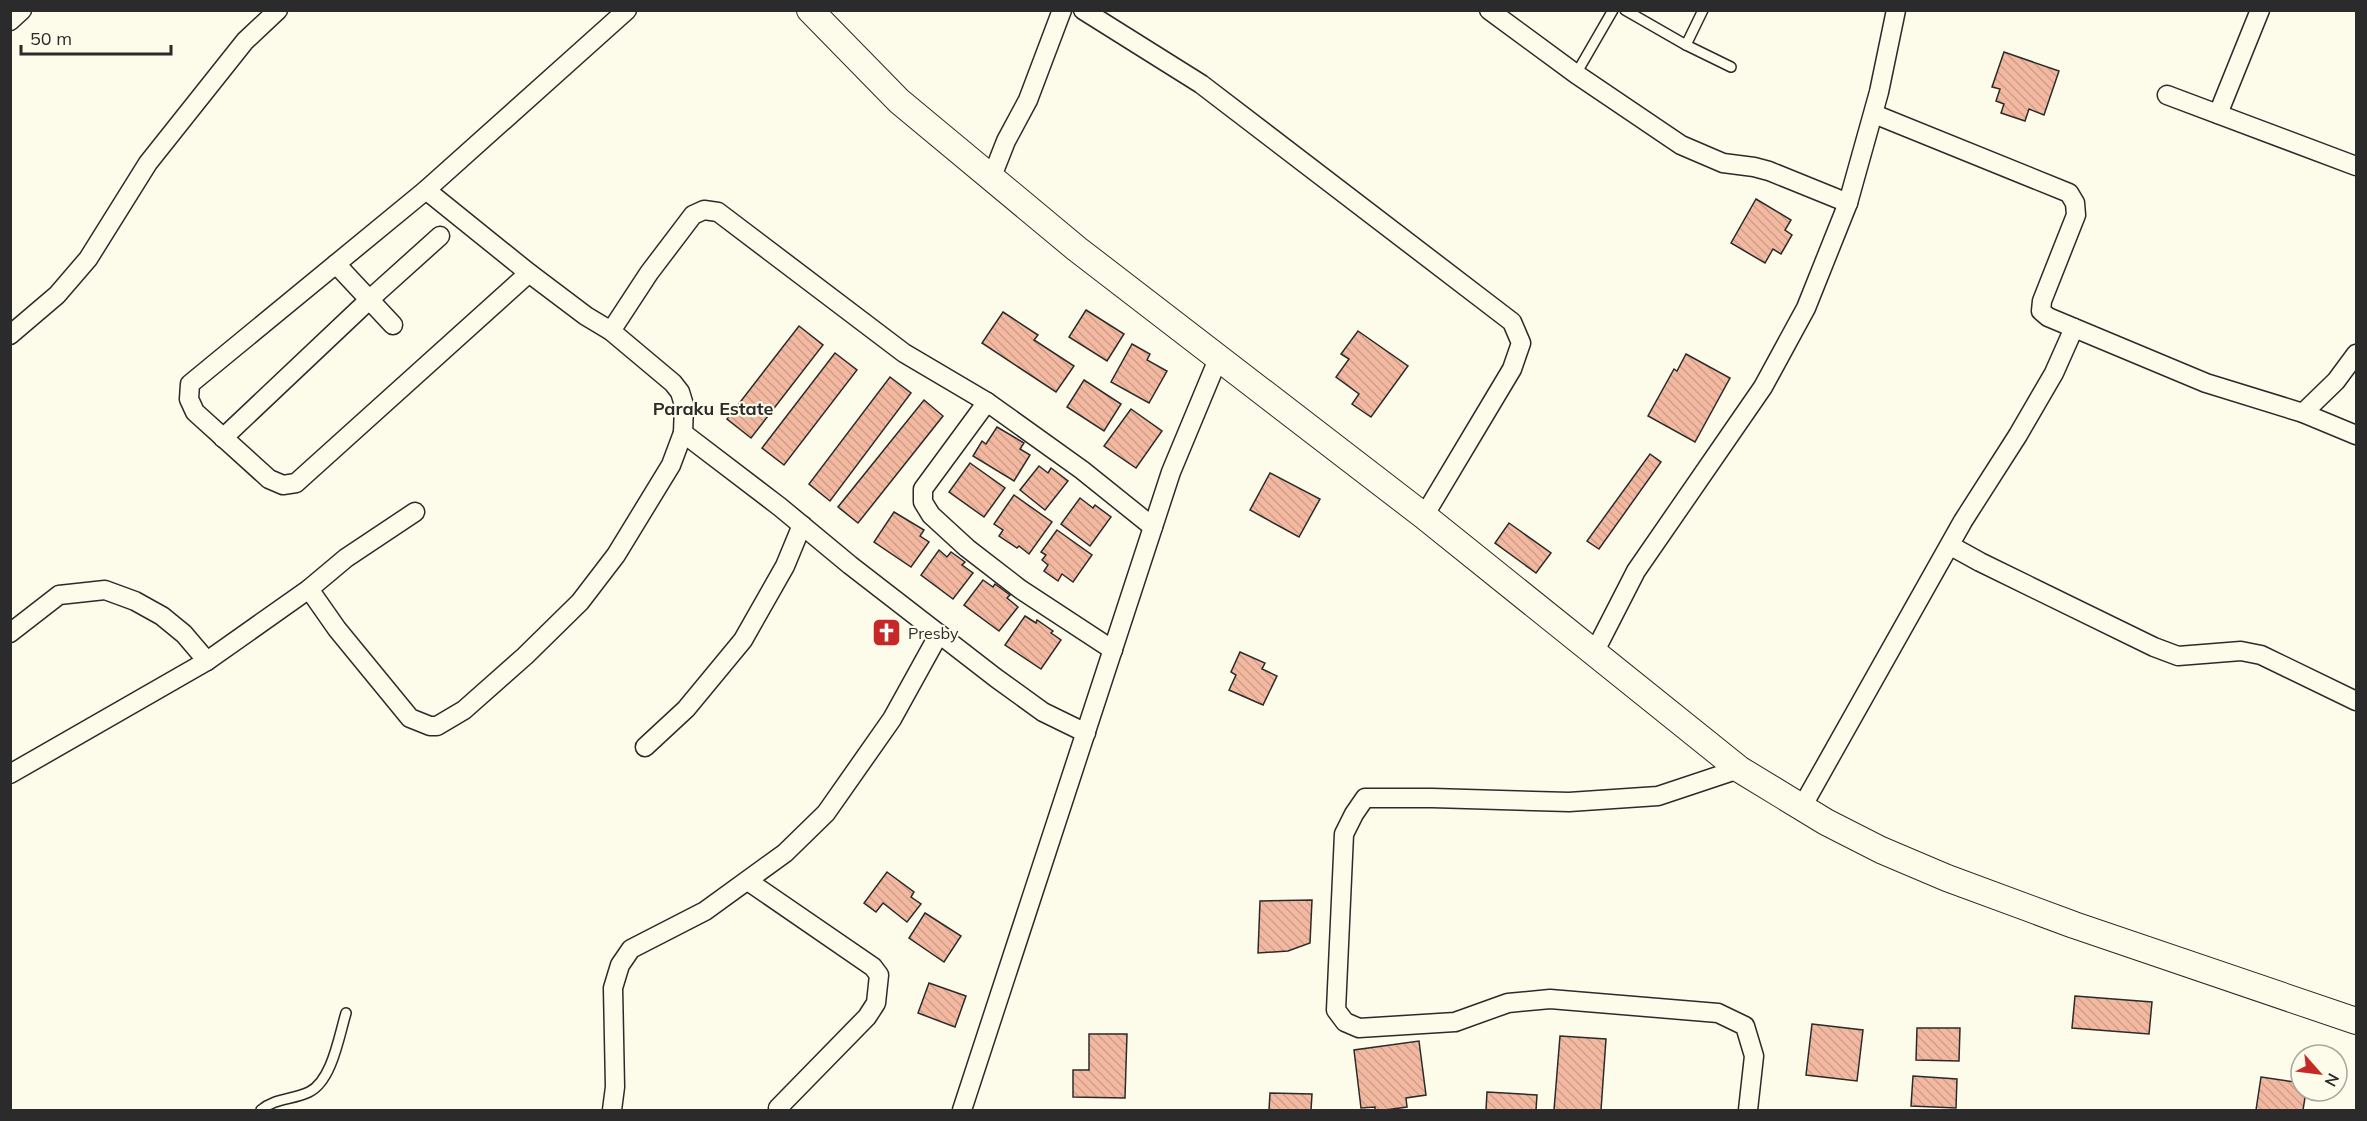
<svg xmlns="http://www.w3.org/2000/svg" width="2367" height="1121" font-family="Mulish,sans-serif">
<defs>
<pattern id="building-back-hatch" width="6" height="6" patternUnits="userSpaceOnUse" patternTransform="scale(1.5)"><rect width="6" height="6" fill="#f2b8a0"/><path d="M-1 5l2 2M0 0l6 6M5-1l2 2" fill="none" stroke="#d09e8a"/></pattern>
</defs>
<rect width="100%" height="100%" fill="#fdfbea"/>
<g fill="url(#building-back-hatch)" stroke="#2b2b2b" stroke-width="1.5">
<path d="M2004,52l55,19 -15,44 -15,-6 -4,12 -24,-8 3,-9 -8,-3 4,-12 -8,-2z"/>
<path d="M1756,199l35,21 -6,10 7,5 -11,19 -8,-5 -8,14 -34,-20z"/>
<path d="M1086,310l38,24 -17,27 -38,-24z"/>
<path d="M1003,312l35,23 -4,5 40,26 -18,26 -74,-49z"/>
<path d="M799,326l24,19 -72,93 -24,-19z"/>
<path d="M1358,331l50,35 -37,51 -19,-13 7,-10 -23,-17 13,-18 -8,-5z"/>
<path d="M1132,344l18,10 -3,6 20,11 -18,32 -38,-21z"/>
<path d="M835,353l22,17 -73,95 -22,-17z"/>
<path d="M1686,354l44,24 -35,64 -47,-26 26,-47 3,2z"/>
<path d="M890,377l21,16 -81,108 -21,-17z"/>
<path d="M1084,380l37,24 -17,27 -37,-24z"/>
<path d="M924,400l19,16 -85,107 -20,-16z"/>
<path d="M1131,409l31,22 -26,37 -32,-22z"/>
<path d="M997,427l27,16 -4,6 10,6 -16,26 -41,-25 9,-15 4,3z"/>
<path d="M1650,454l11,8 -62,87 -12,-8z"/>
<path d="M970,463l35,25 -21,29 -35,-25z"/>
<path d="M1039,466l9,7 3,-5 17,13 -23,29 -25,-20z"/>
<path d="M1270,473l50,26 -21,38 -49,-27z"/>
<path d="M1014,495l38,27 -23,32 -10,-8 -2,2 -18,-12 4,-6 -9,-6z"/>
<path d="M1080,498l13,10 2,-3 16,12 -21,29 -29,-22z"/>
<path d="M894,512l30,18 -4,6 9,6 -18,25 -37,-25z"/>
<path d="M1509,523l42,30 -15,20 -41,-30z"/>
<path d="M1057,530l35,25 -19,27 -11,-8 -4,7 -14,-10 4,-6 -6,-5 4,-5 -5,-3z"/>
<path d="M939,550l8,7 4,-5 14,10 -3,3 11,8 -20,26 -32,-24z"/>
<path d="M983,580l10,7 2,-3 15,11 -3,3 11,9 -19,24 -35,-26z"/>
<path d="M1025,616l11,7 1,-3 16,11 -2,2 10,7 -20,29 -36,-24z"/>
<path d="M1240,652l25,11 -3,6 15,7 -14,29 -34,-15 7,-15 -5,-3z"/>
<path d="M887,872l27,20 -3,5 10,7 -14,18 -24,-19 -7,9 -12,-9z"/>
<path d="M1312,900l-2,43 -22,8 -30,2 2,-52z"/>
<path d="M925,913l36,23 -17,26 -35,-24z"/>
<path d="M929,983l37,13 -11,31 -37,-14z"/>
<path d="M2075,996l77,6 -3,32 -77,-6z"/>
<path d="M1812,1024l51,6 -6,51 -51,-6z"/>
<path d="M1917,1028h43l-1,33 -43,-1z"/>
<path d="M1089,1034h38l-2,64 -52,-1v-27h16z"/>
<path d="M1560,1036l46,3 -5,71h-47z"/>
<path d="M1419,1041l7,54 -20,3 1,9 -22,3h-10v-3l-14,1 -7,-58z"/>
<path d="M1913,1076l44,3 -1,29 -45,-2z"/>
<path d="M2261,1077l40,6v8h5l-3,19h-47z"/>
<path d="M1487,1092l50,3 -1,15h-50z"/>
<path d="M1270,1093l42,1 -1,16h-42z"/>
</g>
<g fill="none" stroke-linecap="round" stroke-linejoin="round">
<defs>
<g id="lane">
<path d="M1625,10l61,35 17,-35"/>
<path d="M1686,45l45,22"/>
<path d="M1576,74l37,-64"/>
<path d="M261,1110c14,-12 31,-10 48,-18 23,-11 30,-56 37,-79"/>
</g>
<g id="street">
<path d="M1083,10l118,74 311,238 9,21 -9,26 -88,147"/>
<path d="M1489,10l87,64 105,71 42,18 31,4 15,4 79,32"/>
<path d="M10,21l12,-11"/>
<path d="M2167,95l189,71"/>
<path d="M1874,114l195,79 6,10 1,12 -34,86 -1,10 7,6 158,66 97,30 53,22"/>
<path d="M2218,114l42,-104"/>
<path d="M991,179l15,-38 22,-41 34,-90"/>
<path d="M336,264l57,61"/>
<path d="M529,273l-233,210 -13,2 -14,-6 -74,-67 -6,-13 1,-15 236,-194 201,-180"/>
<path d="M611,331l38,-58 44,-58 11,-5 14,2 186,141 83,49 95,68 71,57"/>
<path d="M10,335l47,-40 31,-36 60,-96 97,-122 33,-31"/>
<path d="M987,402l-64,87v13l8,13 36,33 53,41 93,61"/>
<path d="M2303,413l33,-32 20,-27"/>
<path d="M683,433l97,74 70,58 146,113 47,34 43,21"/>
<path d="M223,438l147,-139 70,-63"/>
<path d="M1951,546l29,16 174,85 24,9 63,-5 20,4 95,46"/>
<path d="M309,589l28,40 73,89 20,8h7l27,-16 61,-54 55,-54 36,-47 55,-90 12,-32 1,-28 -4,-13 -7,-9 -62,-52 -25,-15 -57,-43 -103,-83"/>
<path d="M10,633l49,-38 46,-5 30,11 27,15 22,18 23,27"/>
<path d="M1594,653l42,-82 127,-184 43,-79 42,-105 31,-111 17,-82"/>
<path d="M645,747l41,-38 57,-69 42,-74 17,-41"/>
<path d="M1739,769l-81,27 -89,6 -137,-4h-67l-11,16 -10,20 -8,176 9,12 14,6 96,-6 53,-19 42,-4 168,14 27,13 9,30 -6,54"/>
<path d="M10,774l197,-113 102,-72 37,-31 69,-46"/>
<path d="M1802,807l161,-286 55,-86 36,-62 20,-45"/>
<path d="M748,881l125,86 6,8 -3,28 -9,14 -89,91"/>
<path d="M612,1110l3,-23 -2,-99 7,-23 11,-16 74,-38 80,-58 41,-40 66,-94 47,-85"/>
<path d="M962,1110l209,-638 47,-113"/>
</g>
<path id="secondary" d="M810,10l89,91 178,148 347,267 315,253 87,53 55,28 66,28 127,47 282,96"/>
</defs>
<use href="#lane" stroke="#2b2b2b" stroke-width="12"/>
<use href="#street" stroke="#2b2b2b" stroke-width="21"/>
<use href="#secondary" stroke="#2b2b2b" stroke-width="28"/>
<use href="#lane" stroke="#fdfbea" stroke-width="9"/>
<use href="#street" stroke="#fdfbea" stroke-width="18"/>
<use href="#secondary" stroke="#fdfbea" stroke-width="26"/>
</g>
<defs>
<symbol id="church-square" viewBox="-11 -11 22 22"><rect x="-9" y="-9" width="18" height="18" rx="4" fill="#c62828" stroke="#fdfbea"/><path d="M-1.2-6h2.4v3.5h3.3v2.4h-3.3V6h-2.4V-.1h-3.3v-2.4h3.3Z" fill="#fff"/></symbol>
</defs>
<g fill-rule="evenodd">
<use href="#church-square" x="870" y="616" width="33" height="33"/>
</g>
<g text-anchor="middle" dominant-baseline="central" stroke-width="4.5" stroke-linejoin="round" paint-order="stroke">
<g font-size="16" fill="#2b2b2b" stroke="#fdfbea" text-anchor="start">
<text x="908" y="633">Presby</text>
</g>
<g font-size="18" font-weight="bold" fill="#2b2b2b" stroke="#fdfbea">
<text x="713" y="408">Paraku Estate</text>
</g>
</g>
<rect width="2367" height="1121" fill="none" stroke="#2b2b2b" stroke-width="24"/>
<g transform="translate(2319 1073) rotate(118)"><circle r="28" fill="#fdfbea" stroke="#a9a89e" stroke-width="1.5"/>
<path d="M0-4.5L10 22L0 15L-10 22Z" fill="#c62828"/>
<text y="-9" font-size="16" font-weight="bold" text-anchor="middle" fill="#2b2b2b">N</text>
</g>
<path d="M21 45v9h150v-9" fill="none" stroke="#2b2b2b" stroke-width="3"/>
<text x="30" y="45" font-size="18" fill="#2b2b2b" stroke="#fdfbea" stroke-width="4.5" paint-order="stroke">50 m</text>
</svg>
